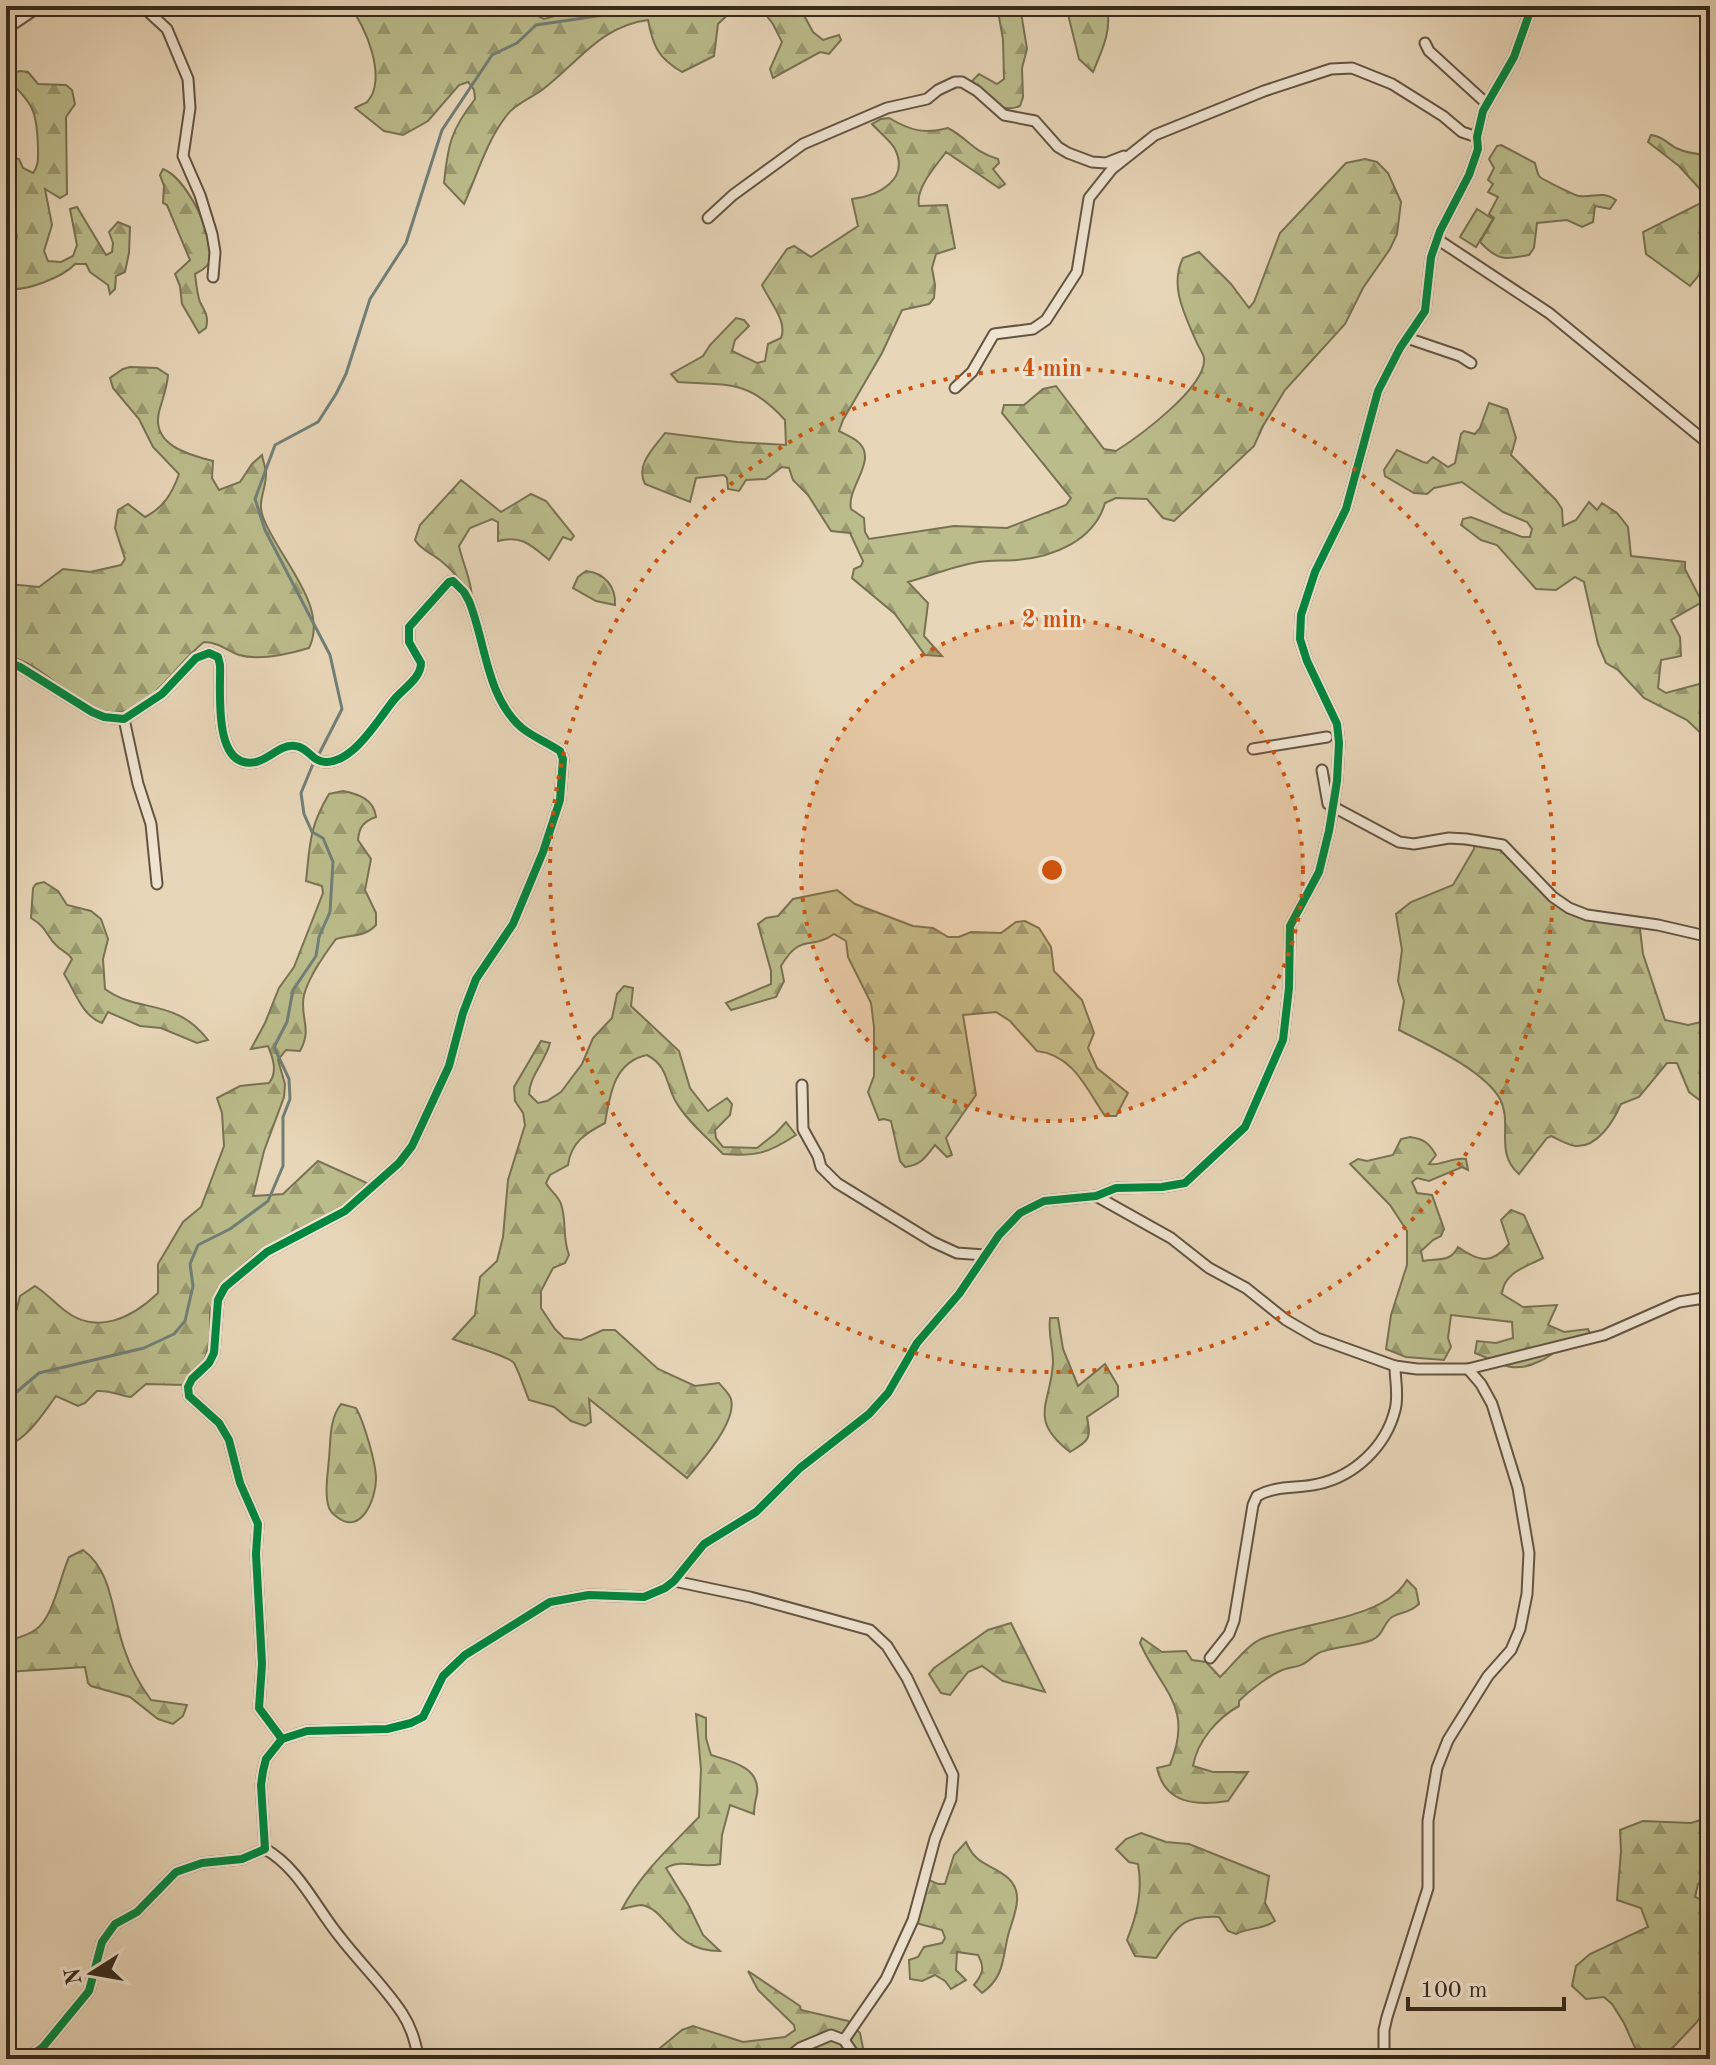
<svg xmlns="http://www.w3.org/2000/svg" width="1716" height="2065" font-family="'Old Standard TT',serif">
<defs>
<pattern id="forest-firs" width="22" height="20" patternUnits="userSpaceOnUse" patternTransform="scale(2)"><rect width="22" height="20" fill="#bbbc8b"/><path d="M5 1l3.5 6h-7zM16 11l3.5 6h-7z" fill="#999971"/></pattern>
</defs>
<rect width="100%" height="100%" fill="#e8d6b8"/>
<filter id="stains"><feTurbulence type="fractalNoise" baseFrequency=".0025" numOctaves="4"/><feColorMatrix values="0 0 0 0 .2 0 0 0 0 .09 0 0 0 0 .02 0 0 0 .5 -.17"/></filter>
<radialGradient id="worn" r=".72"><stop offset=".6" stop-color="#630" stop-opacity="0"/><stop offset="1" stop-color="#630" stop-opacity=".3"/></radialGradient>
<g fill="url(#forest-firs)" stroke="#787254" stroke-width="2">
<path d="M348,6h169l27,13 48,-13h145l-19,18 -4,32 -32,16c-24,-14 -29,-26 -34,-52 -48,6 -70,43 -106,70 -11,8 -27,14 -35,25 -20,25 -30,60 -43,89l-20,-21c4,-39 7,-53 31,-84l-1,-9 -6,-8 -9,3 -31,36 -25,14 -19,-4 -29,-23c1,-1 11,-5 12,-6 21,-21 -1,-79 -19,-96z"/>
<path d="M759,6h40l14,26 10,8 16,-5 2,5 -12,14 -9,-2 -47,26 -3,-9 12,-27 -9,-18z"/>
<path d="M997,6h23l7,43 -5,19 1,29 -3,9c-22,9 -34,-10 -48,-25l7,-7 18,10 7,-5 -1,-40z"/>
<path d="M1066,6h41c5,25 -5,44 -14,66l-14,-13z"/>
<path d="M20,71l8,1 10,12 28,1 6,5 3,14 -9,13 1,77 -7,4 -15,-9 7,36 -8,26 4,10 13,1 12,-6 4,-11 -7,-36 7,-2 29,48 6,-3 1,-9 -4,-11 9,-10 12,5 -1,26 -4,19 -9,4 -1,13 -5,5 -2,-9 -18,-13 -4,-8h-11c-12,13 -51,29 -69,24v-34c14,-14 15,-21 0,-35v-63l13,3 4,9 10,5c6,-8 5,-15 5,-25 -1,-34 -3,-43 -29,-67v-7z"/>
<path d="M889,118c22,13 35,16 59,10 22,12 24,23 50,31l1,4 -6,6 12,15 -6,4 -53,-36c-10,14 -31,36 -27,54l28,-1 8,43 -19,6 -4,14 3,17 -1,13 -5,6 -27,6 -20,43 -39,67 -4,11c6,3 13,6 18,10 23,18 -11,46 -6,68l13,9 1,14 4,7 85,-13 53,2 59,-23 5,-7 -69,-85 2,-8h20l19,-16 13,-3 48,63 12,2c22,-14 91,-64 88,-93 -1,-5 -6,-12 -8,-17 -11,-26 -27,-55 -13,-83l16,-6 32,32 18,24 5,-6 26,-69 66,-70 19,-4 12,3 11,11 13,29 -4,32 -7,15 -27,39 -18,36 -60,66 -22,36 -9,20 -80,75 -11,-3 -16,-19 -31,-1 -11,5c-11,38 -52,54 -88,57 -14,1 -30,0 -44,3 -21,4 -44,13 -65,19l20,21 -4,33 18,20 -17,-1 -30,-41 -43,-36 2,-9 7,-3 2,-5 -13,-28 -19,-2 -23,-36 -15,-15 -4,-12 -7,-1 -16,12 -20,1 -7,11 -11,-2 -1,-11 -3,-3 -28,3 -6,24 -45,-18c-10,-19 9,-36 20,-51l72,9 49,3 -1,-25c-36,-40 -56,-35 -107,-38l-7,-8 32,-18 7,-11 26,-27 8,2 5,6 -14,14 -3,11 25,12 8,-2 3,-17 13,-6c7,-17 -12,-37 -19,-53l25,-36 7,-3 17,11 47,-31 -6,-27c26,-3 58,-19 43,-50 -5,-9 -16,-17 -23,-25l9,-5z"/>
<path d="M1651,135c11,1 16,8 25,13 11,5 22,7 34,6v108l-20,24 -44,-32 -3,-22 66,-33 -30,-33 -31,-24z"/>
<path d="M1501,145l34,18c1,4 2,9 4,13 2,3 37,20 40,20 15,2 23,-6 37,4l-6,9 -15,-3 -2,16 -11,5 -15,-7 -30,3 -3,25 -5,7c-24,5 -31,6 -49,-13l14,-24 -5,-4 9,-17 -10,-5 5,-8 -5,-4 6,-12 -5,-9 8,-13z"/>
<path d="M163,169c22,8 50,63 49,87 -1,9 -9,14 -17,18 1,8 2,20 5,28 5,10 9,14 6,26l-7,5 -17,-29 -2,-18 -5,-12 15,-14 -23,-55 -4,-2 1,-17 -4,-11z"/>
<path d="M130,367l27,1 11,7c-1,14 -6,25 -9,37 -8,33 30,43 54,49l-1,17 7,12 21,-8 12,-18 10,-9c1,6 4,13 4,19 0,16 -9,27 -3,43 14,39 67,89 46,131 -20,6 -49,13 -70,7 -14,-5 -18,-12 -35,-13 -23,18 -38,44 -62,61 -50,36 -88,-40 -136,-47v-67l3,-5 30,3 24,-18 27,3 31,-7 4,-6 -10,-31 3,-18 10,-6 17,13c18,-9 27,-23 34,-43l-26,-27 -14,-28 -26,-31 -3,-10 13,-9z"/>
<path d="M1489,403l18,6 9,29 -5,17 45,45 6,9 1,17 13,-6 13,-18 8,8 5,-7 15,10 11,14 3,29 54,6v7l17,33 -31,18 9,17 1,19 -20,4 -3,28 8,5 44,-12v61l-23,-22 -43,-22 -26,-28 -12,-7 -8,-19 -14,-62 -9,-5 -19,13 -20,-1 -39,-44 -16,-5 -20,-15 2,-6 8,-2 51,20h8l2,-8 -5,-7 -24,-10 -41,-30 -28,6 -7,6 -13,-1 -29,-17 -1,-6 13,-20 26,12 4,1 6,-6 15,10 7,-4 6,-29 3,-3 11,3 5,-6z"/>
<path d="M461,480l40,32 30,-18 15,7 28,35 -3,4 -8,-3 -14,23c-18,-15 -27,-25 -51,-19v-19l-6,-3 -22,9 -11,18c4,19 13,34 13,54 -8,-17 -18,-29 -32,-40 -9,-7 -20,-11 -25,-20l5,-15z"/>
<path d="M586,571c19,2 30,16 29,34l-19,-4 -23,-13 5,-11z"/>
<path d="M343,791c15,3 31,8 33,26 -12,4 -17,10 -18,23l13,19 -6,31 11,23v12c-12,13 -25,9 -40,14 -12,16 -27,37 -32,56 -5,22 9,33 -4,56l-14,-1 -8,10 7,24 -1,13 -20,54 -11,45 30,-2 35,-33 49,22 -17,19 -94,51 -37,34 -9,26v28l-6,20 -20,24 -38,-1 -15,13c-15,-2 -18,-7 -34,-6l-12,12 -7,3 -22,-10c-14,19 -27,41 -50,51v-116l6,-3 8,-32 15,-10c11,7 19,16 29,24 32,26 68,8 94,-17v-29l25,-42 18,-15 23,-61 -2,-33 -5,-15 23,-12 29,-3c9,-11 4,-25 -1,-37l-17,3 14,-26 14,-35 15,-21 29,-74 -1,-7 -16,-5c4,-36 3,-54 23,-87z"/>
<path d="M1475,838l31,5 47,51 34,20 52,7 4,33 22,66 23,5 22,-5 -6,8 6,3v77l-21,-16 -12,-29h-10l-28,34 -18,7c-7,16 -23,44 -46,42 -7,-1 -17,-7 -24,-10l-4,2 -28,36c-25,-21 -6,-50 -19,-75 -16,-29 -72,-54 -101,-69l5,-29 -6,-20 4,-31 -6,-36 15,-12 42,-17 21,-36z"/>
<path d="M44,882l14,9 9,14 24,6 10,8 7,20 -5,20 2,30c34,25 70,8 103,51l-11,3 -36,-15 -21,-2 -32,-14 -6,11c-20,-7 -27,-32 -38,-49l8,-15c-4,-7 -9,-7 -15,-13 -12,-11 -8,-17 -26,-28l2,-30 3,-4z"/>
<path d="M837,890l18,14 58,22 20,2 15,9h11l12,-5 30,1 15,-11 9,-1 14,7 12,19 3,24 28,29 12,33 -6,15 9,20 31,25 -12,23h-11c-19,-28 -32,-61 -68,-65l-27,-30 -14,-9 -33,3 13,80 -30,43 6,17 -5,2 -12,-12c-9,12 -14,20 -30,22l-5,-6 -9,-40 -7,-2 -5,1 -11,-28 6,-16v-49l-3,-24 -23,-46 -2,-16 -12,-7c-24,17 -33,-2 -53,32l3,15 -8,16 -45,13 -5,-7 45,-19v-13l-13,-47 8,-6 12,-2 15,-17z"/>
<path d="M624,986l9,2 -2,18 48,45 11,37 18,23 19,-13 5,6 -2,11 -15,15 1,8 7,9 34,1 19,-15 10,-11 10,13c-27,18 -41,22 -73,19 -15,-16 -36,-33 -47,-52 -11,-19 -7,-35 -29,-47 -33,7 -37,39 -42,68 -19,10 -34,19 -37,42l-18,10 -4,8c4,8 12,12 15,21 6,17 1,33 8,51l-4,8 -12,5 -12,23v17l14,21 9,9 17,2 22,-10h12l43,39 37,17 24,-3c4,5 10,10 12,16 6,23 -30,63 -44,79l-98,-79 2,23 -6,4 -14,-5 -17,-14 -25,-7c-5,-12 -9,-26 -15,-37 -5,-7 -49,-19 -61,-24l22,-24 5,-38 17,-16 6,-24 5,-57 17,-55 -2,-12 -8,-12 -1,-14 27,-46 9,2c-5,19 -20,32 -21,51l9,9 9,-2 14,-9 21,-28 11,-26 19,-20 5,-24z"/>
<path d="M1410,1137c14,2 19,6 26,18l-7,9c13,2 22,-7 37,-5l2,11 -6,-3 -33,14 -12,-3 -5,4 5,11 15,2 12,34 -3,7 -8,4 -12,11 2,10c15,-3 27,2 35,-14 20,14 33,19 51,-3l-8,-24 10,-10 13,5 19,43c-17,9 -39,14 -41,36l21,13 34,-2 -9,20 16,7 24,-3 5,11c-12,7 -24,6 -36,11 -6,3 -11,8 -17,10 -28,14 -39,2 -65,-8l2,-12 19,2 17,-5 -1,-16 -61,-7 -3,23 3,9 -7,13 -38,-3 -20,-8 5,-34 16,-50v-34l-17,-26 -40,-41 8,-5 9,2 26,-6 8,-16z"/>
<path d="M1050,1318h8l5,31 15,37 27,-22 13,22v10l-31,21c4,22 3,23 -17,35 -43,-34 -19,-47 -17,-90 0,-15 -5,-28 -3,-44z"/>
<path d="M341,1404l15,4c8,14 20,55 20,71 0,20 -15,57 -39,38 -5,-4 -5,-3 -8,-9 -5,-15 -1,-34 0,-50 2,-19 0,-38 12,-54z"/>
<path d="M83,1550c31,22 29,68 42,101 6,18 15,34 26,49l36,5 -4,11 -10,8 -15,-5 -28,-22 -39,-11 -3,-3 -3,-16 -79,5v-30c9,-4 21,-6 29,-12 18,-11 25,-53 34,-73z"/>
<path d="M1407,1580l9,9 3,15c-12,11 -16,6 -27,13 -9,6 -8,18 -20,23 -15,6 -33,6 -48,11 -9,2 -13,9 -21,13 -5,3 -12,3 -18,5 -13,4 -36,22 -46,32v5c-22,12 -42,36 -46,60l20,6h35l-20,29c-32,5 -63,3 -71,-33l13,-3c24,-59 -8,-73 -30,-122l2,-5 20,14 24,-1 6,9 14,2 14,15c12,-11 26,-31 41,-38 41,-17 123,-19 146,-59z"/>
<path d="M1011,1623l34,69 -42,-11 -21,-15 -14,6 -18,23 -9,-2 -12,-19 5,-6 54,-38z"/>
<path d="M696,1714l10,4v20l5,17c19,6 50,12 46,39 -2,8 -3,12 -3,20l-24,-9 -8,30 -2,29c-19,5 -38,-6 -54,4l22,36 15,31 17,16c-50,0 -51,-42 -79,-46 -5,0 -14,3 -19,4 19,-36 49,-63 77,-92l2,-48z"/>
<path d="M1710,1817v55l-12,12 -3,13 15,6v100l-14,20 -34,36h-22l-16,-36 -12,-19 -8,-7 -18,2 -14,-13 4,-20 14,-12 58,-27 -7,-19 -24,-8 4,-49 -1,-21 23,-9 48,2z"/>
<path d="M1141,1833l25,9 23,2 80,32 -4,27 10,18c-13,9 -25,6 -39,13l-8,-3 -9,-14c-39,-2 -42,11 -63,41l-21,-2 -8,-16c10,-25 16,-49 11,-76l-9,-2 -13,-13 10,-10z"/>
<path d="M966,1842c11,25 25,21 42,36 17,15 6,37 1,54 -7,24 -3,44 -27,61l-8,-8c9,-11 11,-17 4,-30l-21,-3 -1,18 10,10 -15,9 -6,-8 -10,-6 -13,6 -12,-2 -1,-19 9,-3 6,-10 18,-4 3,-5 -3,-8 -26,-7 13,-43 9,4h7l9,-29z"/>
<path d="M748,1971l52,35 1,4 47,11 12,12 3,15 9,11h-102l-2,-7c-36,12 -75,9 -109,-3l23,-19 11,-4 50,16 42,-5 10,-7 -1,-5 -36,-35z"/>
</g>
<path fill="#bbbc8b" stroke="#787254" stroke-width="2" d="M1477,209l16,10 -17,28 -16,-10z"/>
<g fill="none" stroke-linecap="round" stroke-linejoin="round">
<g stroke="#717f77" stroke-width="3">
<path d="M318,756l24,-47 -12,-54 -65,-125 -10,-31 20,-54 43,-23 18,-28 10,-20 24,-75 36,-56 36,-113 50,-75 25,-12 19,-18 68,-10 9,-9"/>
<path d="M6,1405l7,-10 26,-22 105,-25 30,-14 11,-13 8,-35 -3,-22 8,-19 32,-16 38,-28 15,-35v-49l7,-18 -1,-20 -15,-32 13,-25 6,-32 23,-34 3,-19 11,-25 3,-50 -10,-24 -11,-6 -8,-18 -3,-21 12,-29"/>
</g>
<defs>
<g id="minor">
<path d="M142,6l25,23 21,50 2,29 -7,48 17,39 12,39 3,18 -2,25"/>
<path d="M6,29l34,-23"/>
<path d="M1425,43l4,8 58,53"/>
<path d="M708,218l25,-23 70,-51 84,-36 40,-9 11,-9 17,-8h7l15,9 27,24 31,6 23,26 10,6 24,9 14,1 18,-7"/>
<path d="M1437,239l112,74 161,132"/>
<path d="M1407,338l53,18 11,7"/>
<path d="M955,388l17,-16 22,-38 39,-5 13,-9 31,-48 12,-74 23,-29 43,-34 109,-44 67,-22 21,-1 40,16 51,32 19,16 15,5"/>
<path d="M6,661l14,6 72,45 12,5 20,2 38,-25 34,-36 13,-5 9,4 2,8c1,25 -8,106 36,97 13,-3 25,-18 39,-16 14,1 17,17 32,16 27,-1 51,-42 66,-61 9,-12 28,-22 28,-38l-12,-21v-15l40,-45 4,-1 11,11 5,9c17,42 17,96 53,127 11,9 26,15 38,23l3,8 -3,41 -17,52 -30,72 -37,55 -13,34 -14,53 -37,80 -13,17 -54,48 -78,41 -42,35 -7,13 -4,53 -5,10 -17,16 -4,8 1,9 30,27 10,17 11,43 18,41 -2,30 6,110 -3,44 23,31"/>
<path d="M124,719l14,65 13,40 6,60"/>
<path d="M1253,749l74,-12"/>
<path d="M1322,770l6,34 71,38 15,2 35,-6 17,1 37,6 50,52 16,11 18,7 71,10 52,12"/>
<path d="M802,1085l1,44 15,27 3,11 16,16 96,59 24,11 28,2"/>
<path d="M1096,1196l75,42 38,30 37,20 40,32 31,18 78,28 22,3h51l13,15 11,20 26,84 11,65 -2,41 -7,35 -9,21 -23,26 -40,64 -11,28 -9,53v67l-41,129 -3,13v29"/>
<path d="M1468,1369l136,-34 75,-33 31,-5"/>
<path d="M674,1581l76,16 120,33 17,16 20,32 46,97 -2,24 -16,40 -22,81 -27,59 -42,61"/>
<path d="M1210,1658l19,-24 5,-13 19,-116 4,-9c19,-11 41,-7 61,-12 37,-8 68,-38 77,-74 4,-15 0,-29 0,-44"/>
<path d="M265,1849c34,19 51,59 75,88 20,26 44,49 62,76 10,15 13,29 17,46"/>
<path d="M27,2059l16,-12 46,-56 13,-49 13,-18 22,-12 39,-40 26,-9 40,-4 23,-10 -4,-64 2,-14 3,-12 16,-20 25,-8 80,-2 24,-6 12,-6 20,-41 22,-21 85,-53 39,-7 55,2 21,-9 9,-7 30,-37 52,-32 44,-44 69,-54 19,-21 29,-50 42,-49 40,-59 21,-22 24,-12 52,-5 20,-8 46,-1 23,-4 60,-56 38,-87 6,-52 1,-62 29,-54 10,-41 8,-50 2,-38 -2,-19 -30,-63 -7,-22 1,-24 14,-43 31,-63 32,-118 22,-43 25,-37 6,-54 9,-26 29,-56 9,-26 -1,-12 6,-26 31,-54 18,-51"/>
<path d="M786,2059l14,-11 31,-13 13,5 13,19"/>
</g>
</defs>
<use href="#minor" stroke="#625443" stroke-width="13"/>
<use href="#minor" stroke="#f0e4d1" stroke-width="9"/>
<defs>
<g id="cycleway">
<path d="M6,661l14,6 72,45 12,5 20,2 38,-25 34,-36 13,-5 9,4 2,8c1,25 -8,106 36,97 13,-3 25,-18 39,-16 14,1 17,17 32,16 27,-1 51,-42 66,-61 9,-12 28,-22 28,-38l-12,-21v-15l40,-45 4,-1 11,11 5,9c17,42 17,96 53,127 11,9 26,15 38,23l3,8 -3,41 -17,52 -30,72 -37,55 -13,34 -14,53 -37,80 -13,17 -54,48 -78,41 -42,35 -7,13 -4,53 -5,10 -17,16 -4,8 1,9 30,27 10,17 11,43 18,41 -2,30 6,110 -3,44 23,31"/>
<path d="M27,2059l16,-12 46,-56 13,-49 13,-18 22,-12 39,-40 26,-9 40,-4 23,-10 -4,-64 2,-14 3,-12 16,-20 25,-8 80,-2 24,-6 12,-6 20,-41 22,-21 85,-53 39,-7 55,2 21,-9 9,-7 30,-37 52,-32 44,-44 69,-54 19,-21 29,-50 42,-49 40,-59 21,-22 24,-12 52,-5 20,-8 46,-1 23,-4 60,-56 38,-87 6,-52 1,-62 29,-54 10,-41 8,-50 2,-38 -2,-19 -30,-63 -7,-22 1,-24 14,-43 31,-63 32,-118 22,-43 25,-37 6,-54 9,-26 29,-56 9,-26 -1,-12 6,-26 31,-54 18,-51"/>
</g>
</defs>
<use href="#cycleway" stroke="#f0e4d1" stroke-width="13"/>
<use href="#cycleway" stroke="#00873e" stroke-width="8"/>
</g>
<circle cx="1052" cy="870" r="251" fill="#cd520e" fill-opacity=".12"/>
<g fill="none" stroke="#cd520e" stroke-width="4" stroke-dasharray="4 8">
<circle cx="1052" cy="870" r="251"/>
<circle cx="1052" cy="870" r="502"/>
</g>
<circle cx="1052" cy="870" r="12" fill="#cd520e" stroke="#f0e4d1" stroke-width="4"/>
<g font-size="24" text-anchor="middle" font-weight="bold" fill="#cd520e" stroke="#f0e4d1" stroke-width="6" stroke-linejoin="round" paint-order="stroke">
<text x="1052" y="376">4 min</text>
<text x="1052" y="627">2 min</text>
</g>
<rect width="1716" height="2065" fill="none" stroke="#e8d6b8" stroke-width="32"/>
<rect x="8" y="8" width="1700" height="2049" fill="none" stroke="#36291c" stroke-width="4"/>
<rect x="16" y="16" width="1684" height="2033" fill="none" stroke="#36291c" stroke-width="2"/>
<g transform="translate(92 1973) rotate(259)" stroke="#f0e4d1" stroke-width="6" paint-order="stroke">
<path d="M0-6L14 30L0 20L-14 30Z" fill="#36291c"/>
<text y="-12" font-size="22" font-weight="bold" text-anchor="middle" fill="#36291c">N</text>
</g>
<path d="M1408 1997v12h156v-12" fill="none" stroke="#36291c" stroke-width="4"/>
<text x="1420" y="1997" font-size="24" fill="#36291c" stroke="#f0e4d1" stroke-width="6" paint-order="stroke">100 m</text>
<rect width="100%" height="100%" filter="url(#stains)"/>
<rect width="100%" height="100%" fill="url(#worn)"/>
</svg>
